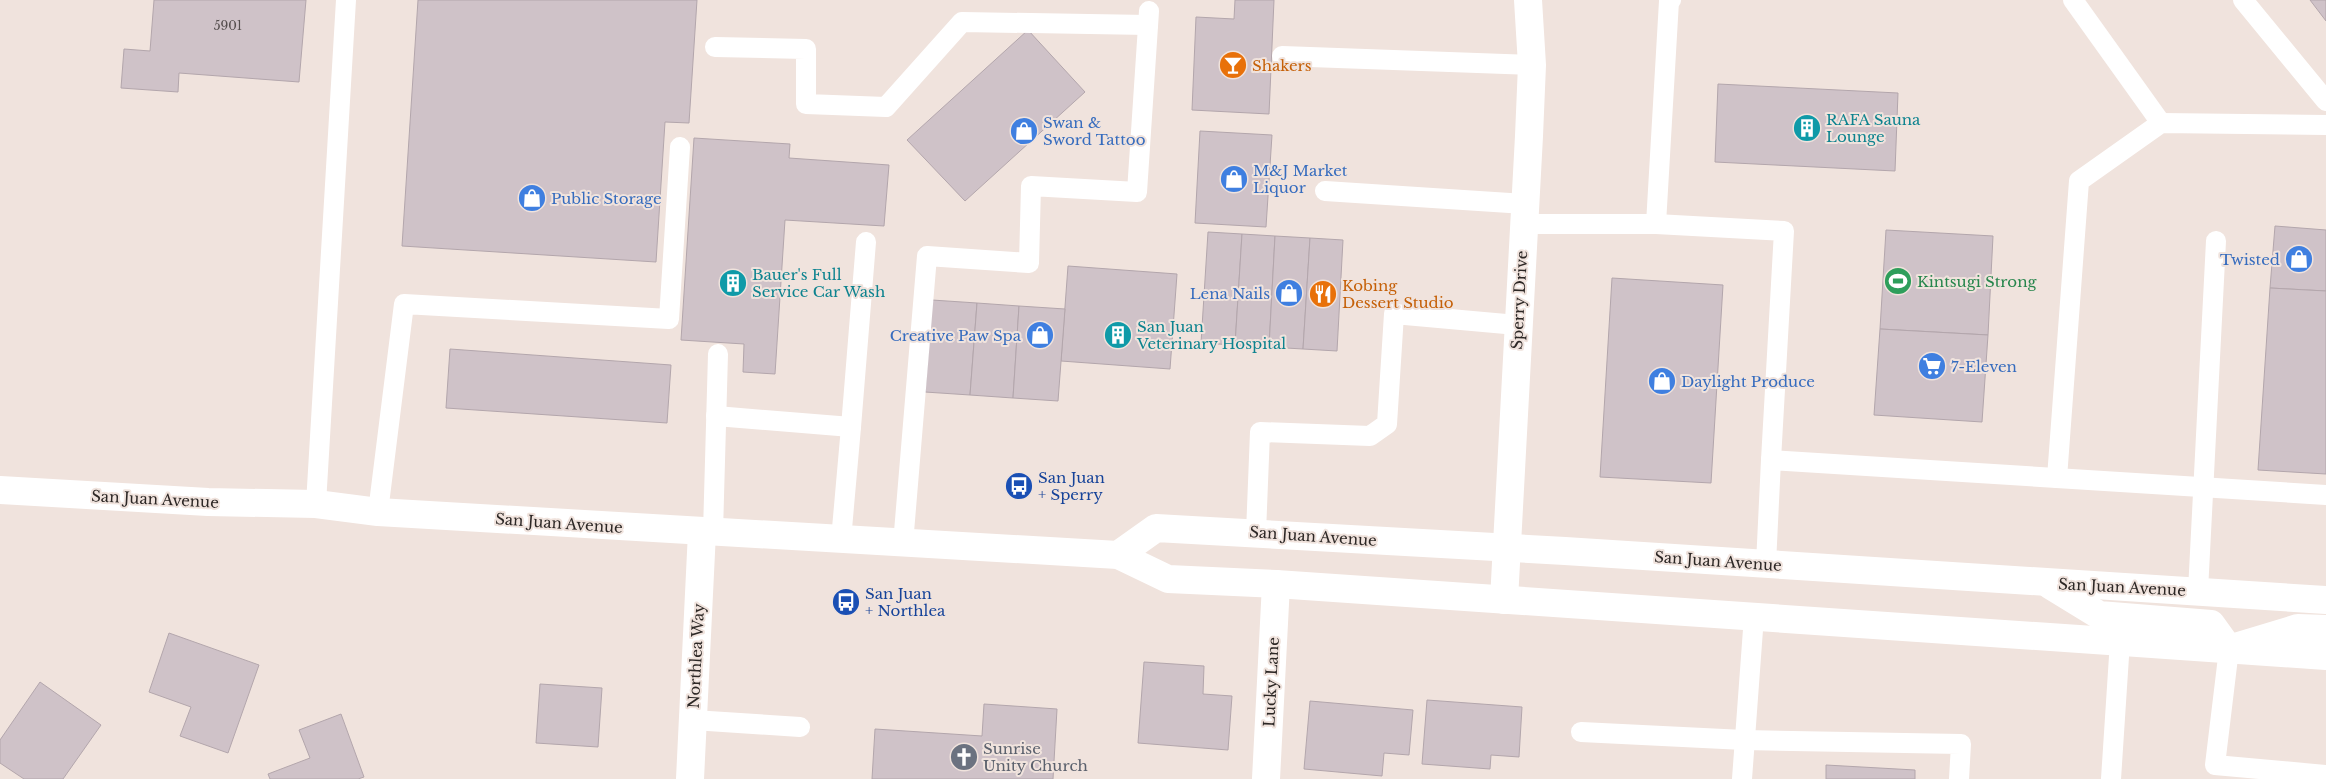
<svg xmlns="http://www.w3.org/2000/svg" width="2326" height="779" font-family="'Libre Baskerville',serif">
<rect width="100%" height="100%" fill="#f0e3dd"/>
<g fill="#cfc2c8" stroke="#b3a6ac">
<path d="M154,0h152l-7,82 -120,-9 -1,19 -57,-4 3,-39 26,2z"/>
<path d="M418,0h279l-8,123 -24,-1 -9,140 -254,-16z"/>
<path d="M1235,0h39l-5,114 -77,-4 4,-93 38,2z"/>
<path d="M2310,0h16v21z"/>
<path d="M1028,30l57,62 -120,109 -58,-61z"/>
<path d="M1718,84l180,9 -3,78 -180,-9z"/>
<path d="M1200,131l72,4 -6,92 -71,-4z"/>
<path d="M694,138l96,6 -1,14 100,7 -5,61 -99,-6 -10,154 -32,-2 1,-28 -63,-4z"/>
<path d="M2275,226l51,4v61l-56,-3z"/>
<path d="M1886,230l107,6 -5,99 -108,-6z"/>
<path d="M1208,232l34,2 -7,111 -34,-2z"/>
<path d="M1242,234l33,2 -6,111 -34,-2z"/>
<path d="M1275,236l35,2 -7,111 -34,-2z"/>
<path d="M1310,238l33,2 -6,111 -34,-2z"/>
<path d="M1068,266l109,8 -7,95 -109,-8z"/>
<path d="M1612,278l111,7 -12,198 -111,-6z"/>
<path d="M2270,288l56,3v183l-68,-4z"/>
<path d="M932,300l45,3 -7,92 -45,-3z"/>
<path d="M977,303l42,3 -6,92 -43,-3z"/>
<path d="M1019,306l46,3 -7,92 -45,-3z"/>
<path d="M1880,329l108,6 -6,87 -108,-7z"/>
<path d="M450,349l221,16 -4,58 -221,-15z"/>
<path d="M169,633l90,32 -31,88 -48,-17 11,-29 -42,-15z"/>
<path d="M1144,662l60,4 -1,28 29,2 -4,54 -90,-7z"/>
<path d="M40,682l61,43 -38,54h-39l-24,-16v-23z"/>
<path d="M540,684l62,4 -4,59 -62,-4z"/>
<path d="M1427,700l95,7 -3,50 -28,-2 -1,14 -68,-5z"/>
<path d="M1310,701l103,9 -4,45 -25,-2 -2,23 -78,-7z"/>
<path d="M984,704l73,5 -4,70h-181l3,-50 107,7z"/>
<path d="M341,714l23,63 -6,2h-88l-2,-5 42,-16 -11,-28z"/>
<path d="M1826,765l89,5v9h-89z"/>
</g>
<g fill="none" stroke-linecap="round" stroke-linejoin="round">
<g stroke="#fff" stroke-width="20">
<path d="M2073,0l88,123"/>
<path d="M2243,0l83,101"/>
<path d="M715,47l91,2v55l80,3 76,-85 186,3"/>
<path d="M1282,56l250,9"/>
<path d="M1325,191l200,13"/>
<path d="M1524,224h132l128,7 -13,229"/>
<path d="M1656,224l13,-223 2,-1"/>
<path d="M716,416l135,11 15,-185"/>
<path d="M2057,478l22,-297 82,-58 165,2"/>
<path d="M316,504l30,-504"/>
<path d="M378,512l26,-208 265,15 11,-172"/>
<path d="M713,532l5,-178"/>
<path d="M1256,533l4,-101 110,4 17,-12 7,-110 123,11"/>
<path d="M841,540l10,-113"/>
<path d="M903,544l24,-288 102,7 2,-77 106,6 12,-181"/>
<path d="M1766,564l5,-104 555,35"/>
<path d="M2198,591l18,-350"/>
<path d="M2229,649l-14,116 111,10"/>
<path d="M693,720l107,7"/>
<path d="M1581,732l163,8 217,4 -2,35"/>
<path d="M1742,779l12,-163"/>
<path d="M2111,779l9,-138"/>
</g>
<g stroke="#fff" stroke-width="28">
<path d="M1504,600l25,-464 3,-71 -4,-65"/>
<path d="M690,779l12,-247"/>
<path d="M1266,779l10,-195"/>
</g>
<g stroke="#fff" stroke-width="28">
<path d="M0,490l208,12 108,2 62,8 740,43 50,24 108,5 1050,72"/>
<path d="M1118,555l38,-27 409,23 761,49"/>
<path d="M2050,585l49,30 112,9 18,25 69,-21 28,1"/>
</g>
</g>
<defs>
<symbol id="bar-disc" viewBox="-11 -11 22 22"><circle r="9.5" fill="#e8710a" stroke="#f0e3dd"/><path d="M-6-5H6L.8 .8V4.5H3.5V6h-7V4.5H-.8V.8Z" fill="#fff"/></symbol>
<symbol id="building-disc" viewBox="-11 -11 22 22"><circle r="9.5" fill="#0f9aa8" stroke="#f0e3dd"/><path d="M-4-6H4V6H1V3H-1V6H-4ZM-2.5-4.3h1.7v1.8h-1.7ZM.8-4.3h1.7v1.8H.8ZM-2.5-1h1.7V.8h-1.7ZM.8-1h1.7V.8H.8Z" fill="#fff"/></symbol>
<symbol id="shop-disc" viewBox="-11 -11 22 22"><circle r="9.5" fill="#3f7fe0" stroke="#f0e3dd"/><path d="M-5-2.5h2.3a2.7 3.5 0 0 1 5.4 0H5L5.5 6h-11ZM-1.5-2.5h3a1.5 2.3 0 0 0-3 0Z" fill="#fff"/></symbol>
<symbol id="stadium-disc" viewBox="-11 -11 22 22"><circle r="9.5" fill="#2e9e5b" stroke="#f0e3dd"/><path d="M0-5a6.5 5 0 1 0 0 10a6.5 5 0 1 0 0-10ZM-3.5-1.8h7v3.6h-7Z" fill="#fff"/></symbol>
<symbol id="restaurant-disc" viewBox="-11 -11 22 22"><circle r="9.5" fill="#e8710a" stroke="#f0e3dd"/><path d="M-5-6h1v4h1v-4h1v4h1v-4h1v5L-1.5 .5V6h-2V.5L-5-1ZM5-6V6H3V1.5H1.5Q1.5-4 5-6Z" fill="#fff"/></symbol>
<symbol id="supermarket-disc" viewBox="-11 -11 22 22"><circle r="9.5" fill="#3f7fe0" stroke="#f0e3dd"/><path d="M-6-5.5h2.5l.6 2H6L4.5 2H-2.5L-4.4-4H-6ZM-1.5 3.2a1.3 1.3 0 1 0 .1 0ZM3 3.2a1.3 1.3 0 1 0 .1 0Z" fill="#fff"/></symbol>
<symbol id="bus-disc" viewBox="-11 -11 22 22"><circle r="9.5" fill="#1a4fb4" stroke="#f0e3dd"/><path d="M-5-6H5V4H4V6H2V4H-2V6H-4V4H-5ZM-3.5-4V0h7V-4ZM-3.5 1.2v1.5H-2V1.2ZM2 1.2v1.5H3.5V1.2Z" fill="#fff"/></symbol>
<symbol id="church-disc" viewBox="-11 -11 22 22"><circle r="9.5" fill="#6b7280" stroke="#f0e3dd"/><path d="M-1.2-6h2.4v3.5h3.3v2.4h-3.3V6h-2.4V-.1h-3.3v-2.4h3.3Z" fill="#fff"/></symbol>
</defs>
<g fill-rule="evenodd">
<use href="#bar-disc" x="1217" y="49" width="32" height="32"/>
<use href="#building-disc" x="1791" y="112" width="32" height="32"/>
<use href="#shop-disc" x="1008" y="115" width="32" height="32"/>
<use href="#shop-disc" x="1218" y="163" width="32" height="32"/>
<use href="#shop-disc" x="516" y="182" width="32" height="32"/>
<use href="#shop-disc" x="2283" y="243" width="32" height="32"/>
<use href="#stadium-disc" x="1882" y="265" width="32" height="32"/>
<use href="#building-disc" x="717" y="267" width="32" height="32"/>
<use href="#shop-disc" x="1273" y="277" width="32" height="32"/>
<use href="#restaurant-disc" x="1307" y="278" width="32" height="32"/>
<use href="#shop-disc" x="1024" y="319" width="32" height="32"/>
<use href="#building-disc" x="1102" y="319" width="32" height="32"/>
<use href="#supermarket-disc" x="1916" y="350" width="32" height="32"/>
<use href="#shop-disc" x="1646" y="365" width="32" height="32"/>
<use href="#bus-disc" x="1003" y="470" width="32" height="32"/>
<use href="#bus-disc" x="830" y="586" width="32" height="32"/>
<use href="#church-disc" x="948" y="741" width="32" height="32"/>
</g>
<g text-anchor="middle" dominant-baseline="central" stroke-width="4" stroke-linejoin="round" paint-order="stroke">
<g font-size="12" fill="#554e4e">
<text x="228" y="25">5901</text>
</g>
<g font-size="15" fill="#c56008" stroke="#f0e3dd" text-anchor="start">
<text x="1252" y="65">Shakers</text>
<text x="1342" y="285">Kobing<tspan x="1342" dy="17">Dessert Studio</tspan></text>
</g>
<g font-size="15" fill="#0d838f" stroke="#f0e3dd" text-anchor="start">
<text x="1826" y="119">RAFA Sauna<tspan x="1826" dy="17">Lounge</tspan></text>
<text x="752" y="274">Bauer's Full<tspan x="752" dy="17">Service Car Wash</tspan></text>
<text x="1137" y="326">San Juan<tspan x="1137" dy="17">Veterinary Hospital</tspan></text>
</g>
<g font-size="15" fill="#366cbe" stroke="#f0e3dd" text-anchor="start">
<text x="1043" y="122">Swan &amp;<tspan x="1043" dy="17">Sword Tattoo</tspan></text>
<text x="1253" y="170">M&amp;J Market<tspan x="1253" dy="17">Liquor</tspan></text>
<text x="551" y="198">Public Storage</text>
<text x="2280" y="259" text-anchor="end">Twisted</text>
<text x="1270" y="293" text-anchor="end">Lena Nails</text>
<text x="1021" y="335" text-anchor="end">Creative Paw Spa</text>
<text x="1951" y="366">7-Eleven</text>
<text x="1681" y="381">Daylight Produce</text>
</g>
<g font-size="15" fill="#27864d" stroke="#f0e3dd" text-anchor="start">
<text x="1917" y="281">Kintsugi Strong</text>
</g>
<g font-size="15" fill="#2c2725" stroke="#f0e3dd">
<text transform="translate(1519 300) rotate(-87)">Sperry Drive</text>
<text transform="translate(155 499) rotate(3)">San Juan Avenue</text>
<text transform="translate(559 523) rotate(4)">San Juan Avenue</text>
<text transform="translate(1313 536) rotate(4)">San Juan Avenue</text>
<text transform="translate(1718 561) rotate(4)">San Juan Avenue</text>
<text transform="translate(2122 587) rotate(3)">San Juan Avenue</text>
<text transform="translate(696 656) rotate(-87)">Northlea Way</text>
<text transform="translate(1271 682) rotate(-87)">Lucky Lane</text>
</g>
<g font-size="15" fill="#164399" stroke="#f0e3dd" text-anchor="start">
<text x="1038" y="477">San Juan<tspan x="1038" dy="17">+ Sperry</tspan></text>
<text x="865" y="593">San Juan<tspan x="865" dy="17">+ Northlea</tspan></text>
</g>
<g font-size="15" fill="#5b616d" stroke="#f0e3dd" text-anchor="start">
<text x="983" y="748">Sunrise<tspan x="983" dy="17">Unity Church</tspan></text>
</g>
</g>
</svg>
